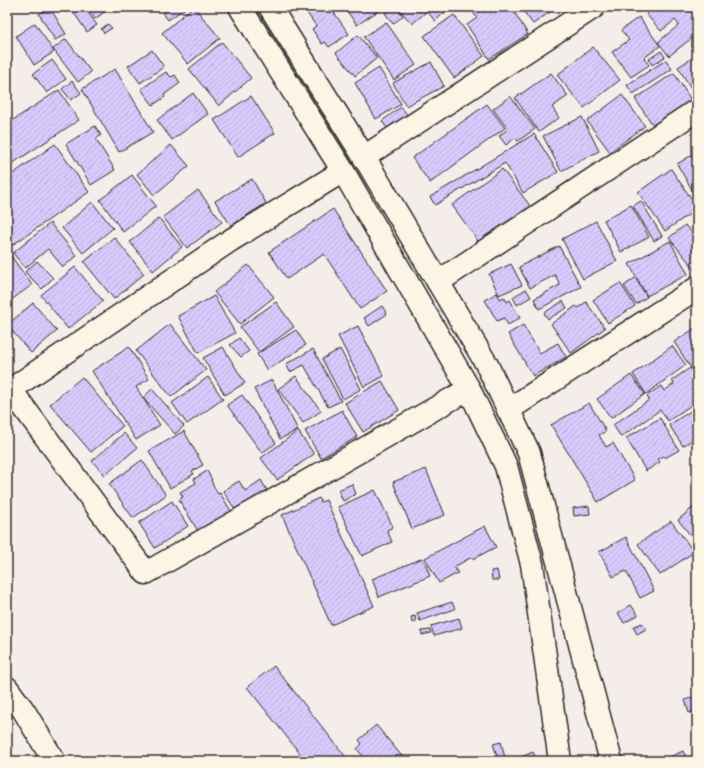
<svg xmlns="http://www.w3.org/2000/svg" width="704" height="768" font-family="'Shantell Sans',sans-serif">
<defs>
<pattern id="building-hatch" width="6" height="6" patternUnits="userSpaceOnUse"><rect width="6" height="6" fill="#d7cbfd"/><path d="M-1 1l2-2M0 6l6-6M5 7l2-2" fill="none" stroke="#b9aed9"/></pattern>
</defs>
<rect width="100%" height="100%" fill="#f5edea"/>
<filter id="ink" filterUnits="userSpaceOnUse"><feTurbulence type="fractalNoise" baseFrequency=".025" numOctaves="2"/><feDisplacementMap in="SourceGraphic" scale="8" xChannelSelector="R" yChannelSelector="G"/><feConvolveMatrix kernelMatrix="1 2 1 2 8 2 1 2 1" color-interpolation-filters="sRGB"/></filter>
<g filter="url(#ink)">
<g fill="url(#building-hatch)" stroke="#2b2b2b">
<path d="M70,7h14l13,18 -10,7z"/>
<path d="M87,7h24l-16,12z"/>
<path d="M172,7h15l-19,13 -5,-7z"/>
<path d="M193,7h1l26,31 -32,26 -26,-31z"/>
<path d="M303,7h27l19,27 -20,13 -4,-5 -3,2 -10,-15 4,-3z"/>
<path d="M344,7h40l-27,18z"/>
<path d="M393,7h4l6,9 -10,8 -8,-11z"/>
<path d="M402,7h49l-16,14 -8,-10 -15,13 -13,-15z"/>
<path d="M470,7h41l17,27 -39,25 -22,-34 10,-7z"/>
<path d="M520,7h37l-24,17z"/>
<path d="M655,7h33l9,12v15l-28,22 -11,-14 21,-17 -4,-5 -14,11 -15,-17z"/>
<path d="M50,8l16,26 -11,6 -16,-26z"/>
<path d="M454,15l30,41 -30,22 -30,-42z"/>
<path d="M639,17l21,29 -16,12 5,7 -18,12 -19,-25 17,-12 -8,-10z"/>
<path d="M386,22l30,43 -22,15 -30,-43z"/>
<path d="M35,23l19,29 -20,13 -18,-29z"/>
<path d="M108,24l4,4 -8,5 -3,-4z"/>
<path d="M358,35l19,23 -22,18 -19,-23z"/>
<path d="M66,39l25,33 -13,10 -25,-33z"/>
<path d="M222,42l29,36 -32,28 -30,-37z"/>
<path d="M593,47l27,33 -36,28 -27,-33z"/>
<path d="M152,50l12,17 -24,16 -12,-17z"/>
<path d="M661,51l4,6 -13,8 -3,-6z"/>
<path d="M697,55v43l-19,-31z"/>
<path d="M52,60l14,19 -19,14 -14,-19z"/>
<path d="M666,60l6,9 -39,25 -6,-9z"/>
<path d="M431,62l13,24 -38,20 -13,-23z"/>
<path d="M379,68l22,36 -25,15 -21,-36z"/>
<path d="M115,69l38,63 -34,20 -37,-63z"/>
<path d="M166,72l5,5 4,-2 5,8 -16,12 1,2 -12,8 -12,-16z"/>
<path d="M551,73l17,23 -16,11 7,11 -20,14 -24,-34z"/>
<path d="M674,73l17,27 -38,25 -18,-26z"/>
<path d="M72,81l9,12 -10,7 -9,-11z"/>
<path d="M59,90l20,30 -72,47v-43z"/>
<path d="M193,93l15,21 -36,26 -15,-20z"/>
<path d="M622,95l23,31 -35,26 -23,-31z"/>
<path d="M251,96l24,37 -37,24 -24,-37z"/>
<path d="M510,96l25,33 -17,12 -3,-3 -9,7 -7,-9 9,-7 -15,-20z"/>
<path d="M487,104l18,24 -75,55 -18,-25z"/>
<path d="M401,107l8,10 -20,14 -7,-10z"/>
<path d="M582,117l17,34 -38,20 -18,-35z"/>
<path d="M95,126l6,9 -5,4 19,31 -24,15 -25,-41z"/>
<path d="M534,134l24,38 -35,21 -18,-30 -70,42 -5,-8z"/>
<path d="M55,144l34,48 -78,54 -4,-7v-61z"/>
<path d="M171,145l18,21 -35,29 -17,-21z"/>
<path d="M697,152v46l-20,-34z"/>
<path d="M502,169l29,38 -51,37 -28,-39z"/>
<path d="M671,169l26,38v2l-32,22 -27,-39z"/>
<path d="M132,175l24,31 -33,26 -23,-32z"/>
<path d="M252,179l14,24 -35,23 -16,-25z"/>
<path d="M198,190l24,32 -35,26 -24,-31z"/>
<path d="M641,201l21,35 -8,5 -21,-35z"/>
<path d="M92,202l21,26 -30,25 -21,-25z"/>
<path d="M631,205l18,32 -28,15 -17,-32z"/>
<path d="M333,209l54,82 -27,18 -36,-55 -37,25 -18,-27z"/>
<path d="M159,218l23,29 -29,24 -23,-29z"/>
<path d="M596,221l21,40 -34,18 -21,-40z"/>
<path d="M50,223l27,33 -14,11 -15,-18 -23,19 -12,-15z"/>
<path d="M685,225l12,13v34l-28,-34z"/>
<path d="M114,237l30,37 -30,25 -30,-37z"/>
<path d="M670,241l18,33 -41,22 -18,-32z"/>
<path d="M559,246l22,41 -42,22 -5,-10 26,-14 -5,-10 -25,13 -11,-21z"/>
<path d="M11,256l21,29 -25,18v-45z"/>
<path d="M37,261l16,17 -11,11 -17,-17z"/>
<path d="M511,264l11,21 -23,10 -10,-21z"/>
<path d="M248,265l26,32 -34,27 -26,-32z"/>
<path d="M75,267l28,34 -35,28 -27,-34z"/>
<path d="M635,278l12,19 -11,7 -12,-18z"/>
<path d="M620,283l15,23 -27,17 -15,-23z"/>
<path d="M526,289l5,8 -14,8 -4,-8z"/>
<path d="M497,293l3,6 4,-2 3,5 3,-2 10,18 -12,7 -4,-7 -7,3 -12,-21z"/>
<path d="M214,296l21,37 -37,20 -20,-37z"/>
<path d="M563,301l4,7 -19,11 -4,-6z"/>
<path d="M276,302l18,25 -35,25 -19,-25z"/>
<path d="M586,302l19,26 -34,25 -20,-29 25,-18 2,2z"/>
<path d="M33,303l24,28 -26,22 -24,-28z"/>
<path d="M382,306l5,8 -18,12 -5,-8z"/>
<path d="M170,324l36,46 -35,27 -35,-46z"/>
<path d="M523,325l17,28 18,-10 8,14 -33,19 -25,-42z"/>
<path d="M358,326l26,50 -20,11 -26,-51z"/>
<path d="M697,327v46l-2,1 -21,-32z"/>
<path d="M296,330l10,15 -39,25 -10,-16z"/>
<path d="M239,338l10,13 -8,6 -11,-12z"/>
<path d="M672,346l14,19 -40,29 -13,-20z"/>
<path d="M129,347l20,32 -13,8 24,38 -24,15 -44,-69z"/>
<path d="M223,347l22,36 -20,12 -22,-37z"/>
<path d="M313,349l28,52 -13,6 -24,-42 -14,7 -4,-8z"/>
<path d="M340,349l21,40 -18,10 -21,-40z"/>
<path d="M690,368l7,9v24l-29,20 -8,-11 -39,27 -8,-12 36,-25 -2,-4 14,-10 3,5 10,-7 -2,-4z"/>
<path d="M631,375l14,19 -34,24 -14,-19z"/>
<path d="M296,376l25,35 -18,12 -25,-34z"/>
<path d="M82,377l41,49 -32,26 -41,-48z"/>
<path d="M208,377l15,22 -36,25 -15,-21z"/>
<path d="M272,380l26,50 -18,9 -26,-50z"/>
<path d="M382,381l17,29 -36,22 -18,-29z"/>
<path d="M152,389l32,37 -9,8 -32,-36z"/>
<path d="M242,395l34,48 -14,10 -35,-48z"/>
<path d="M589,403l17,28 -7,4 7,12 7,-4 22,37 -37,22 -47,-77z"/>
<path d="M697,407v30l-14,9 -14,-21z"/>
<path d="M342,410l15,27 -36,21 -16,-27z"/>
<path d="M660,418l19,32 -14,8 -1,-2 -6,3 2,3 -14,9 -20,-33z"/>
<path d="M184,431l19,34 -11,6 2,3 -24,14 -21,-37z"/>
<path d="M298,431l16,23 -37,26 -16,-22z"/>
<path d="M124,433l13,15 -32,27 -13,-14z"/>
<path d="M142,460l24,35 -33,23 -24,-34z"/>
<path d="M426,469l19,46 -33,14 -19,-47z"/>
<path d="M207,471l5,9 -1,1 7,13 2,-1 11,18 -33,20 -19,-31 4,-3 -3,-5 16,-9 -2,-4z"/>
<path d="M261,480l7,12 -32,19 -13,-20 16,-10 6,10z"/>
<path d="M352,484l4,10 -13,7 -5,-11z"/>
<path d="M375,490l18,37 -6,3 5,12 -30,14 -24,-49z"/>
<path d="M319,498l2,4 5,-2 48,106 -43,19 -49,-110z"/>
<path d="M172,501l16,25 -33,22 -16,-25z"/>
<path d="M697,504v39l-19,-23z"/>
<path d="M589,506l1,8 -16,2 -1,-8z"/>
<path d="M671,521l23,31 -34,23 -22,-31z"/>
<path d="M485,526l11,21 -23,12 -1,-2 -18,10 4,6 -19,10 -14,-25z"/>
<path d="M626,537l28,54 -14,7 -14,-27 -13,6 -14,-25z"/>
<path d="M423,558l7,18 -51,21 -7,-18z"/>
<path d="M497,570l2,10h-7l-1,-9z"/>
<path d="M452,602l3,7 -35,12 -3,-8z"/>
<path d="M631,605l7,10 -14,8 -6,-10z"/>
<path d="M415,616l1,6 -4,1 -1,-6z"/>
<path d="M459,618l3,10 -28,8 -3,-10z"/>
<path d="M642,623l4,6 -9,5 -4,-7z"/>
<path d="M430,630l1,3 -9,2 -1,-4z"/>
<path d="M274,666l75,95h-43l-59,-74z"/>
<path d="M697,696v14l-8,3 -4,-13z"/>
<path d="M376,725l30,36h-34l-3,-3 -3,2 -9,-11 5,-5 -3,-4z"/>
<path d="M501,742l4,16 -7,1 -5,-15z"/>
<path d="M683,751l5,10h-27z"/>
<path d="M533,752l4,9h-25z"/>
</g>
<g fill="none" stroke-linecap="round" stroke-linejoin="round">
<defs>
<g id="minor">
<path d="M364,157l230,-150"/>
<path d="M438,282l259,-172"/>
<path d="M11,390l135,183 323,-184"/>
<path d="M7,392l224,-152 112,-69"/>
<path d="M508,410l189,-122"/>
<path d="M7,688l17,23 30,50"/>
</g>
<g id="major">
<path d="M240,7l103,164 126,218 37,77 26,98 28,197"/>
<path d="M270,7l94,150 122,206 43,90 82,308"/>
</g>
</defs>
<use href="#minor" stroke="#2b2b2b" stroke-width="25"/>
<use href="#major" stroke="#2b2b2b" stroke-width="25"/>
<use href="#minor" stroke="#fcf5e5" stroke-width="22"/>
<use href="#major" stroke="#fcf5e5" stroke-width="22"/>
</g>
</g>
<rect width="704" height="768" fill="none" stroke="#fcf5e5" stroke-width="24"/>
<rect x="12" y="12" width="680" height="744" fill="none" stroke="#2b2b2b" stroke-width="1.5" filter="url(#ink)"/>
</svg>
